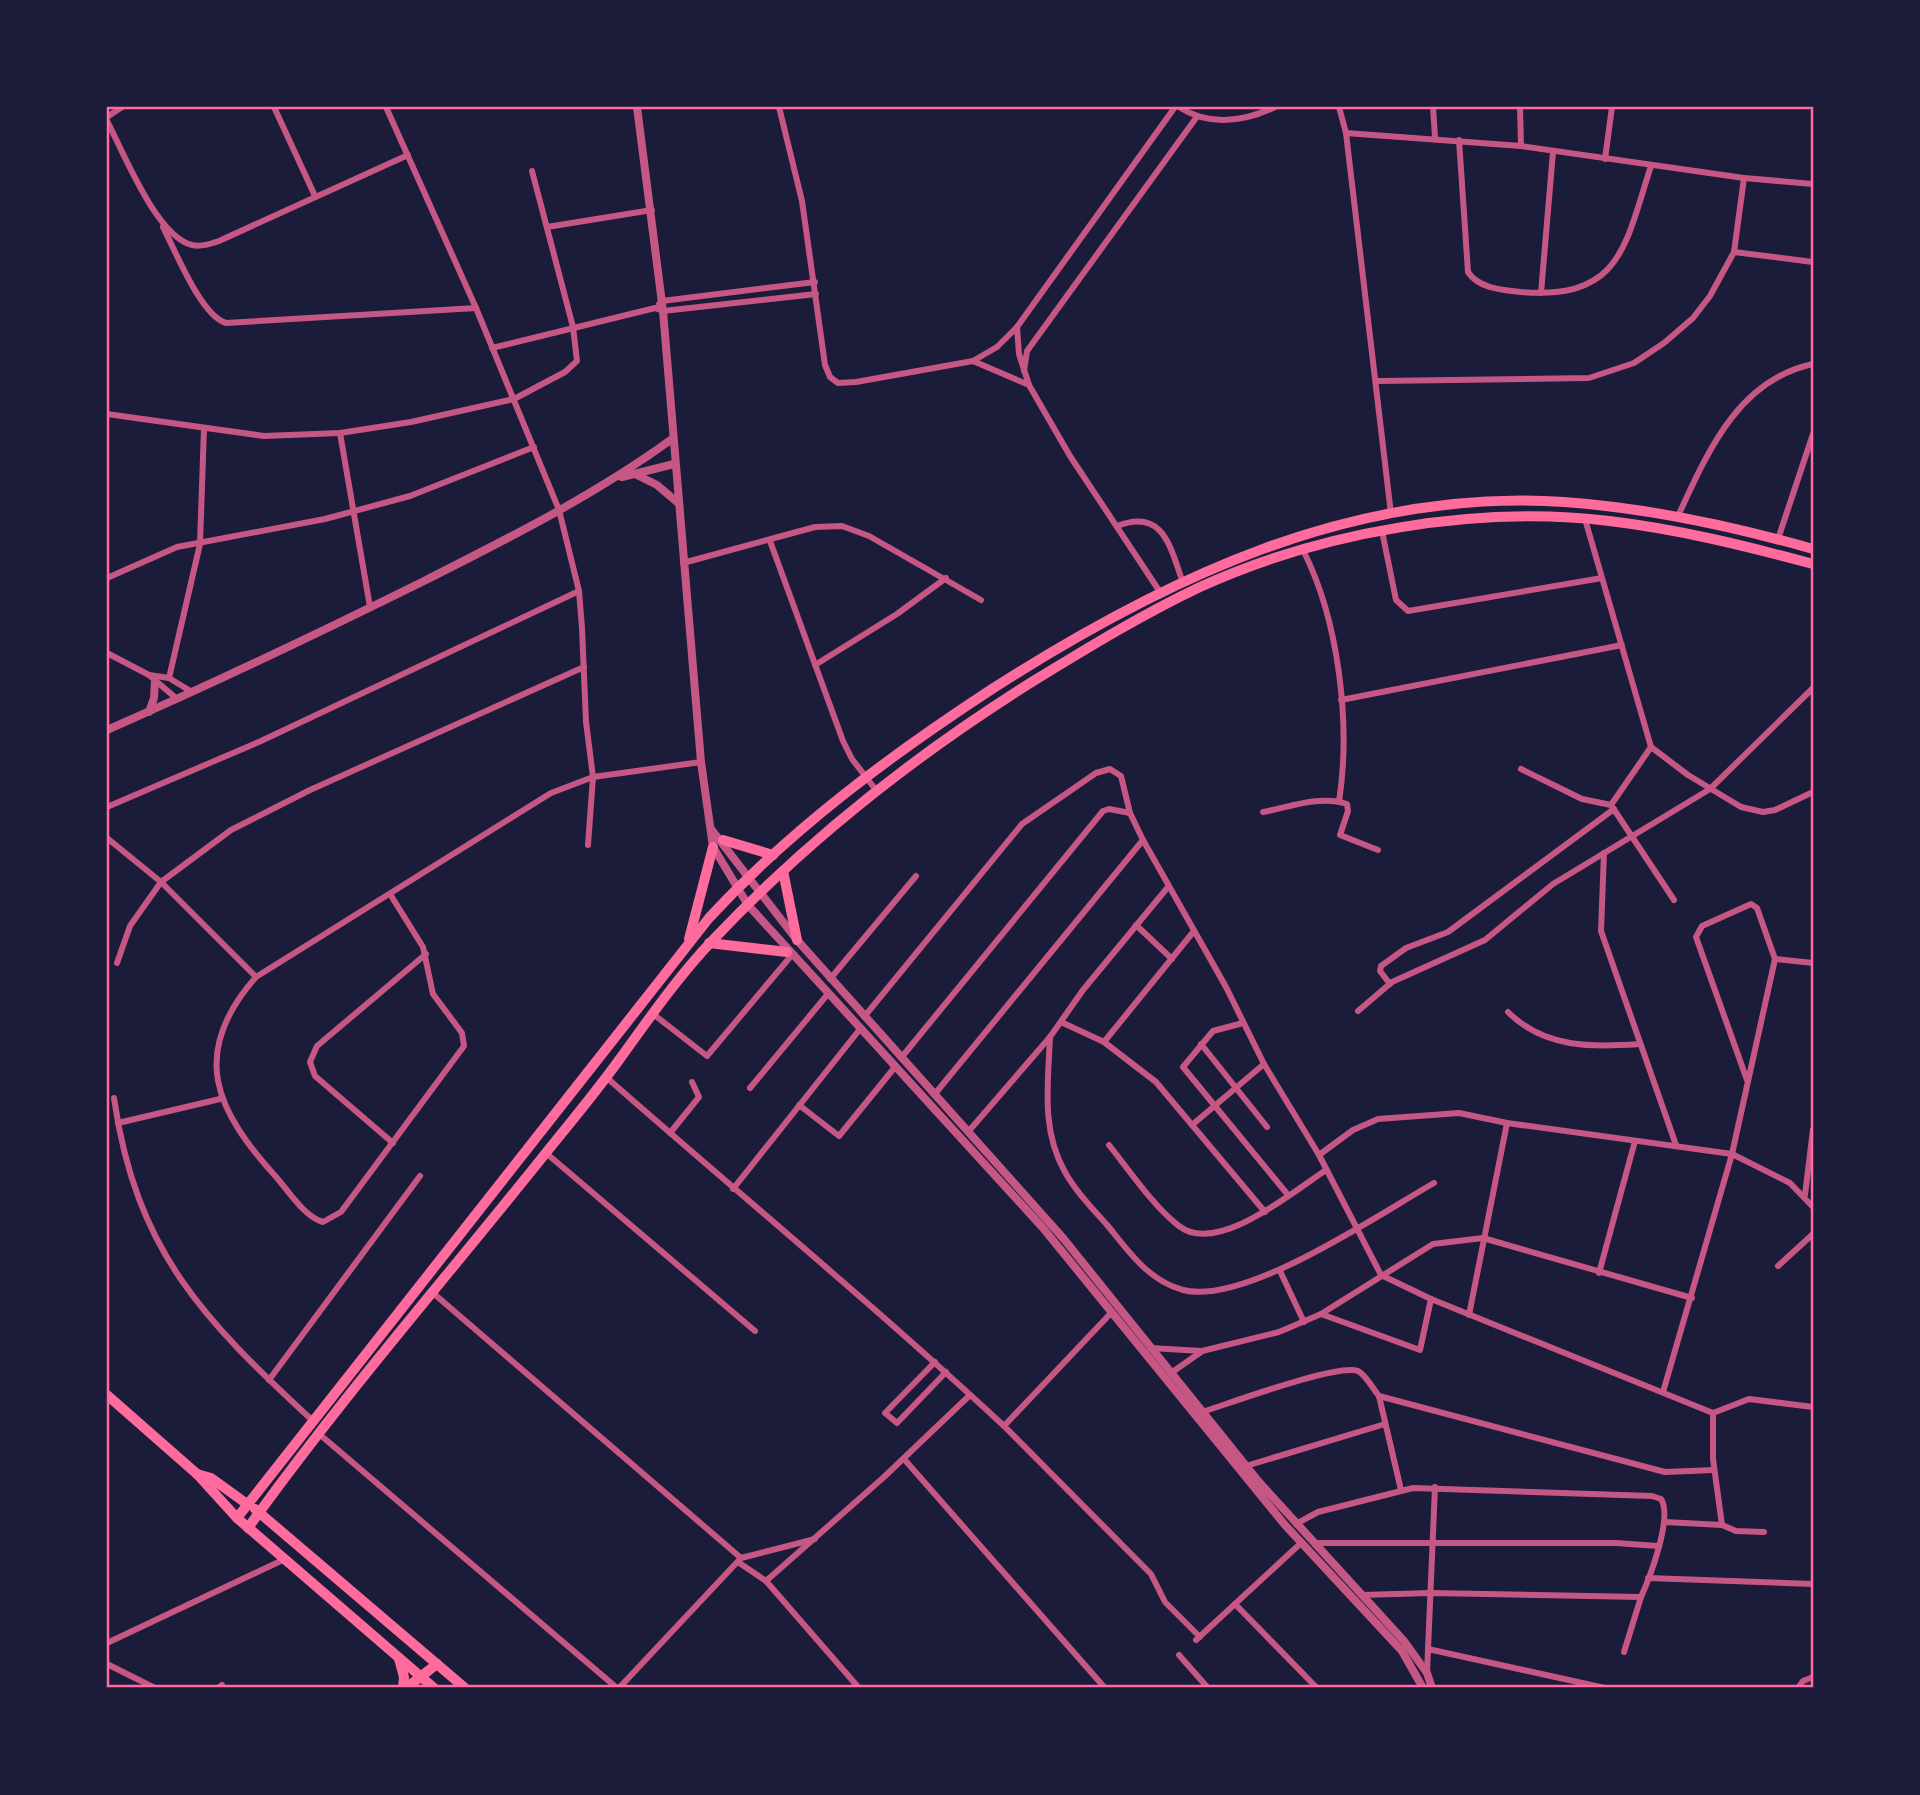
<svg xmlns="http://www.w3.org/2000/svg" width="1920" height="1795" font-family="Cabin,sans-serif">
<rect width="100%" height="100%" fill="#1b1b3a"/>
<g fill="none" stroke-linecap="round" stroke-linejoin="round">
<g stroke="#c65784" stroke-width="6">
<path d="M274,107l41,89"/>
<path d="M386,107l90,201 83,202 20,81 3,37 4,94 7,55 -5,68"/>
<path d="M779,107l23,94 23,164 5,12 8,6 18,-1 117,-21 56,24 41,71 90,136"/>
<path d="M1179,107c31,20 64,15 96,0"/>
<path d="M1339,107l7,26 45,381"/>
<path d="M1433,107l2,30"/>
<path d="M1520,107l1,39"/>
<path d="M107,117l15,-10"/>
<path d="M107,121c17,32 49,115 85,124 9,2 18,-1 27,-4l189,-86"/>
<path d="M1346,133l175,13 223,32 69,6"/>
<path d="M1459,140l9,132c11,17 35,18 53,20 101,8 104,-47 130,-126"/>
<path d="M1605,159l7,-52"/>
<path d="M163,227c12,23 38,89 63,96l250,-15"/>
<path d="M547,227l105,-17"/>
<path d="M1734,252l79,10"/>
<path d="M1541,293l12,-141"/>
<path d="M659,304l3,-3 153,-19"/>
<path d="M1017,327l158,-220"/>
<path d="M492,348l163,-40 8,3 153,-17"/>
<path d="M973,361l24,-14 20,-20 2,27 10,31"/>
<path d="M1024,371l3,-20 169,-233"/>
<path d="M1377,381l212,-3 45,-15 30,-20 29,-25 17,-22 24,-44 10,-74"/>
<path d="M107,414l157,22 76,-3 71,-11 103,-23 51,-27 12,-11 -4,-34 -41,-156"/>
<path d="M340,433l30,174"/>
<path d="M1678,516c29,-62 59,-136 135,-152"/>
<path d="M1585,519l66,228 37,28 53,32 22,5 12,-2 38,-18"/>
<path d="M1117,526c46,-18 53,20 65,54"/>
<path d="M1382,531l14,69 12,11 194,-33"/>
<path d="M1778,539l35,-105"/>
<path d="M770,541l73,200 9,18 24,31"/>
<path d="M1303,550c36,71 48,174 36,252"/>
<path d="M683,563l132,-36 27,-1 27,10 112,64"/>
<path d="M107,578l70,-31 148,-28 85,-23 124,-49"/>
<path d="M107,653l42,22 28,24"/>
<path d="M815,665l82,-51 49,-36"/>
<path d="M149,675l20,3 23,14"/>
<path d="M169,678l31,-134 4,-116"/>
<path d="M1341,700l281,-55"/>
<path d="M1521,769l61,30 29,6 40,-58"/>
<path d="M107,807l154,-66 318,-150"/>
<path d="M1613,808l61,92"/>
<path d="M1263,812c27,-5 57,-17 84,-8l1,7 -8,24 38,15"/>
<path d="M107,838l54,44 95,95"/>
<path d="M1604,853l-3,78 75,214"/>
<path d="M390,894l33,53 10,47 29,39 2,13 -123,166 -18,10c-18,-5 -34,-30 -46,-44 -61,-67 -89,-124 -21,-201l295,-184 42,-16 108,-15"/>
<path d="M1136,925l36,34"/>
<path d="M1775,959l38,4"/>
<path d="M117,963l13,-37 31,-44 70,-52 79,-40 274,-123"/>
<path d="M830,979l86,-103"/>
<path d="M1390,984l-10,-13 1,-5 25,-18 42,-16 166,-123"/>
<path d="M1358,1011l34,-29 93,-42 68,-56 157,-95 103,-101"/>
<path d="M1508,1012c37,37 84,35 132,32"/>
<path d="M653,1014l54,42 84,-100"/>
<path d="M864,1017l158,-193 74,-51 14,-4 11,7 9,37 13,27 83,147 38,77 55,91 62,120 50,24 282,114"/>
<path d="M1061,1022l43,20 52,40 109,130"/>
<path d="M1243,1023l-30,8 -30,36 105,128"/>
<path d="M1050,1037c-2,47 -9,93 15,135 11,20 28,37 43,54 21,26 41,55 75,64 62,16 196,-76 251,-107"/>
<path d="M1104,1042l90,-111"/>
<path d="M1201,1044l66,83"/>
<path d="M901,1058l202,-247 6,-2 21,4"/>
<path d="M606,1077c133,117 269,229 398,349l107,-113"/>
<path d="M750,1088l77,-93"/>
<path d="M934,1095l209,-255"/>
<path d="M114,1098c22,153 89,221 198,322"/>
<path d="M799,1105l40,31 56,-69"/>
<path d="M118,1123l102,-24"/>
<path d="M1192,1125l72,-61"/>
<path d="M968,1132l82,-95 33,-47 85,-103"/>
<path d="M670,1133l29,-36 -7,-15"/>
<path d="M393,1143l-78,-67 -5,-14 7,-16 109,-92"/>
<path d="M1109,1145c20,25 45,62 70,81 38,30 115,-35 147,-56"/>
<path d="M546,1153l209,178"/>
<path d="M1319,1155l34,-25 25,-11 81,-6 48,10 225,31 58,29 23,24"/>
<path d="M733,1189l127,-160"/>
<path d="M1805,1195l8,-66"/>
<path d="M1778,1266l35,-32"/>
<path d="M1280,1271l24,51"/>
<path d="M1599,1273l36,-132"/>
<path d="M433,1293l308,265"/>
<path d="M1321,1314l99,36 11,-51"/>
<path d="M1469,1315l38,-192"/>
<path d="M1150,1348l52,3 77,-19 42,-18 112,-70 50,-6 209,60"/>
<path d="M935,1362l-50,51 12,10 49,-51"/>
<path d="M1171,1373l30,-21"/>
<path d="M269,1380l151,-204"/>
<path d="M1663,1392l69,-238 43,-195 -18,-51 -6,-4 -49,22 -6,11 51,143"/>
<path d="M1379,1396l22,94"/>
<path d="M1202,1412c26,-8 136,-49 156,-41 8,4 15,18 21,25l286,76 49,-2"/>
<path d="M1713,1413v46l9,66 14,6 28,1"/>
<path d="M1713,1413l36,-14 64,8"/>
<path d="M1004,1426l147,148 14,28 35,35"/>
<path d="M318,1433l299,255"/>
<path d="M904,1459l201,229"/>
<path d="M1246,1466l139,-42"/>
<path d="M1665,1522l57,3"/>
<path d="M1296,1524l22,-12 95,-24 239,8 9,3c12,18 -11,78 -20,98l-210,-4 -70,2"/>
<path d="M1315,1543h301l42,3"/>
<path d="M738,1562l28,19 93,107"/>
<path d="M1648,1578l165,6"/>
<path d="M766,1581l118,-104 86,-82"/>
<path d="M1235,1604l82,84"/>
<path d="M1196,1640l105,-97"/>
<path d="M107,1643l178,-84"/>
<path d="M1428,1649l177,39"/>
<path d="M1624,1652l17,-55"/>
<path d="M1179,1655l29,33"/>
<path d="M107,1664l48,24"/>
<path d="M1427,1673l8,-186"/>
<path d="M218,1688l4,-3"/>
<path d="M619,1688l122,-130 74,-19"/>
<path d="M1798,1688l5,-7 10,-4"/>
</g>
<g stroke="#c65784" stroke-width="8">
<path d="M637,107l26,204 38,451 12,85 35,58 295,323 242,297 117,126 21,37"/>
<path d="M637,475l20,10 20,17"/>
<path d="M622,477l52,-13"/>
<path d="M149,712l5,-14 1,-17"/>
<path d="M107,730c107,-47 212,-97 317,-149 85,-43 171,-86 248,-142"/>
<path d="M711,829l86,111 266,298 196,244 145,159 23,32 5,15"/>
</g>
<g stroke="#ff6b9d" stroke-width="10">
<path d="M107,1395l90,79 40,44"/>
<path d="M197,1474l14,4 36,26"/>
</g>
<g stroke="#ff6b9d" stroke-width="10">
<path d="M723,840l50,15"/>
<path d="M783,871l14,69"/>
<path d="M689,939l24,-92"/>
<path d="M709,943l78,9"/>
<path d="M255,1509l210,179"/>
<path d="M248,1528c93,-130 198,-250 297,-374 25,-31 51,-62 74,-94 29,-40 58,-82 92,-118 97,-103 204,-187 324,-262 54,-33 108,-66 165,-93 120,-55 277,-82 409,-66 69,8 137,25 204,43"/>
<path d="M399,1659l5,18 -1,11"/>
<path d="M406,1688l31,-24"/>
<path d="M434,1688l-197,-170 472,-600c82,-89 182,-163 283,-229 173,-111 361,-201 572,-187 85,6 168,24 249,47"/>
</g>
</g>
<rect width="1920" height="1795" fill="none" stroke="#1b1b3a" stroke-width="217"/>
<rect x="108" y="108" width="1704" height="1578" fill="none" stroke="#ff6b9d" stroke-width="2.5"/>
</svg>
